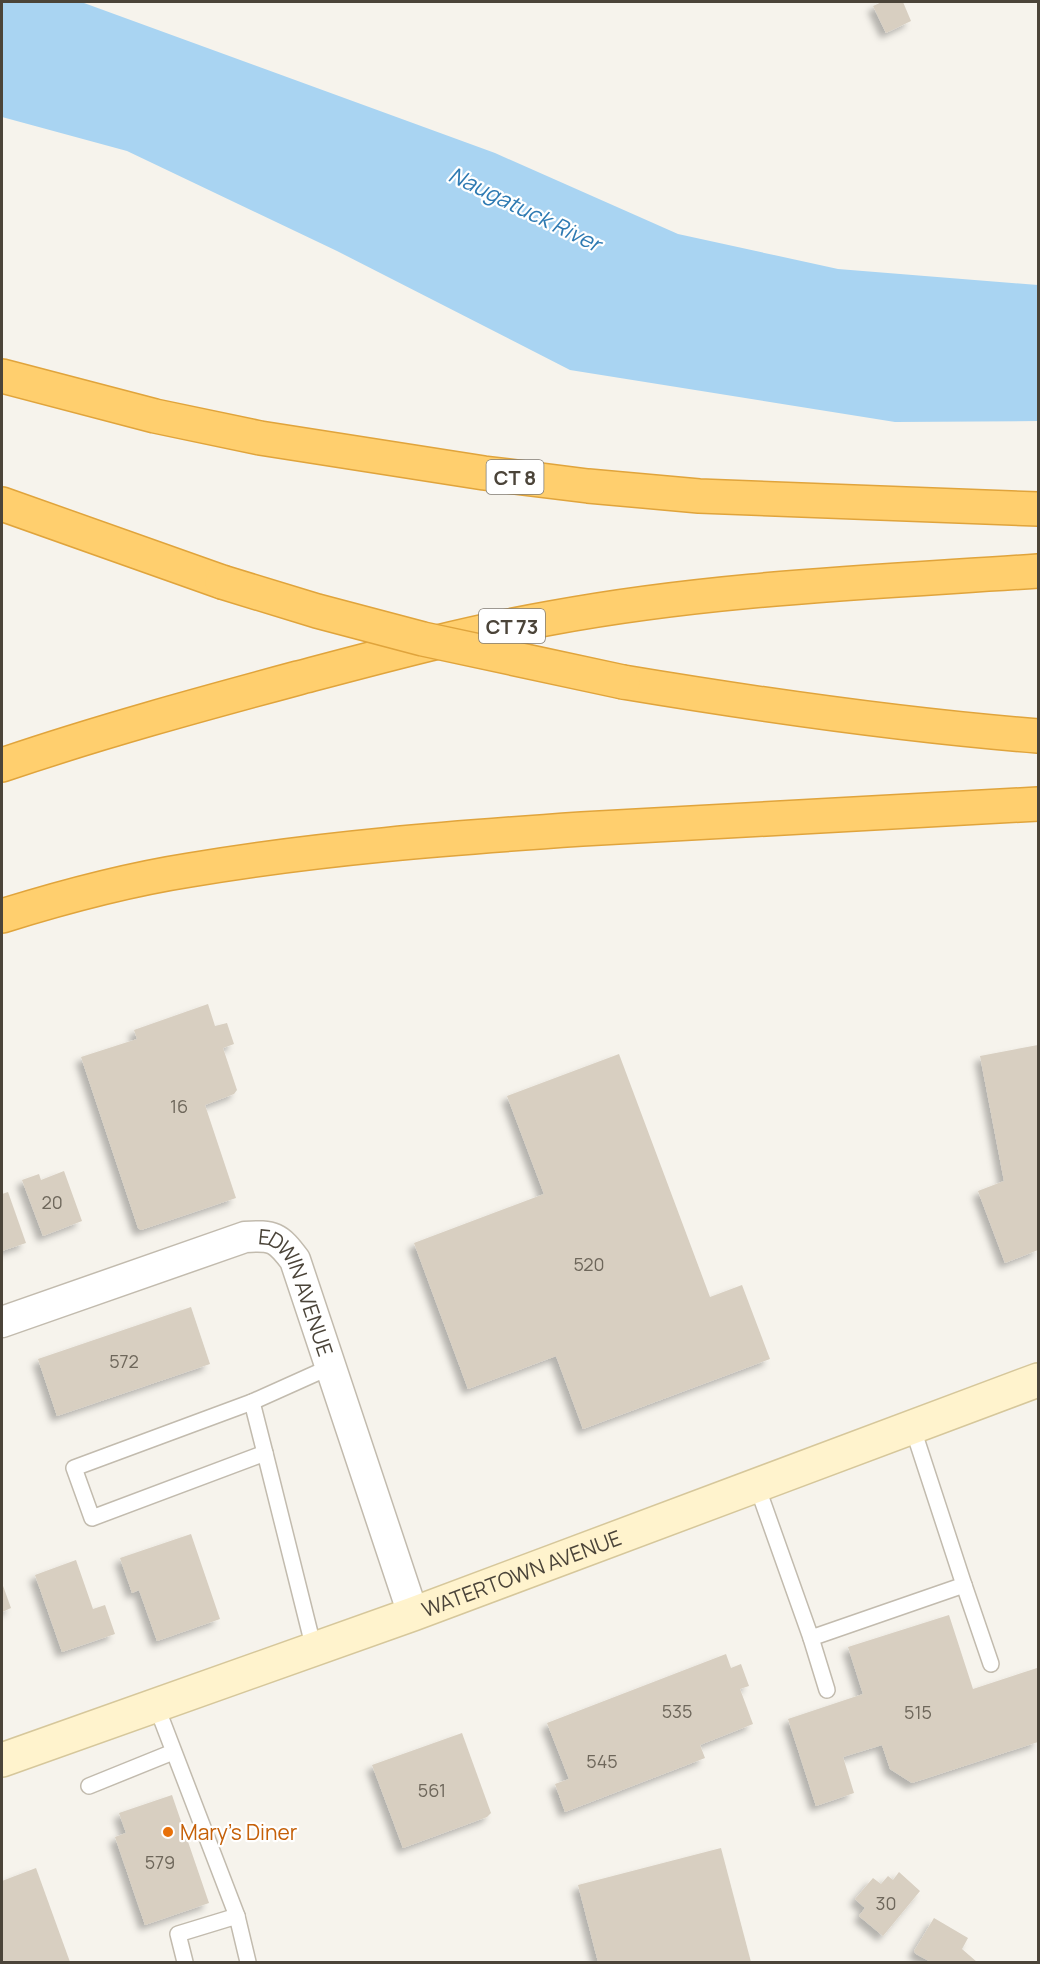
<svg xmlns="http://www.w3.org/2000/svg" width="1040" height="1964" font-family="Manrope,sans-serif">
<defs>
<filter id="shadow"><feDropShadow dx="-5.5" dy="5.5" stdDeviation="3" flood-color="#0004"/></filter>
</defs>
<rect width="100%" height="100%" fill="#f6f3ec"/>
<path fill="#a9d4f2" d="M2,2l82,1 411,150 183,81 160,35 200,16v136l-143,1 -325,-52 -233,-119 -210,-100 -125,-34z"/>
<g fill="#d8cfc1" filter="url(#shadow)">
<path d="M882,2h21l8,19 -25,12 -13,-27z"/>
<path d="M208,1004l7,22 12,-3 7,21 -11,4 14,42 -3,4 -29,11 31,93 -95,32 -3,-2 -57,-171 56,-18 -3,-9z"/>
<path d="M1038,1045v205l-33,13 -27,-72 26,-10 -24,-125z"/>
<path d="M619,1054l91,243 32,-12 28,74 -187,70 -27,-73 -88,33 -54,-146 130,-49 -37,-98z"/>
<path d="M64,1171l18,50 -39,15 -21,-56 17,-6 2,6z"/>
<path d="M8,1192l18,51 -24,8v-57z"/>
<path d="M191,1307l19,57 -153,52 -19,-57z"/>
<path d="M191,1534l29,85 -63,22 -18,-51 -7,3 -12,-35z"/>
<path d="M76,1560l17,49 12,-4 10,29 -53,18 -27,-77z"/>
<path d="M2,1583l9,25 -9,4z"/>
<path d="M949,1615l24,74 64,-21 1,74 -126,41 -22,-14 -8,-24 -39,12 11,36 -38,13 -28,-87 75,-25 -15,-47z"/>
<path d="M726,1654l5,14 10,-4 8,22 -9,3 13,35 -53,21 5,13 -140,54 -10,-28 14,-5 -22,-56z"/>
<path d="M462,1733l29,80 -4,4 -84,31 -31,-83z"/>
<path d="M172,1795l37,108 -64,22 -30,-88 11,-4 -7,-20z"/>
<path d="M721,1848l30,114h-153l-20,-77z"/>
<path d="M36,1868l34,94h-68v-81z"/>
<path d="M899,1872l21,19 -37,45 -24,-20 6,-8 -10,-9 18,-21 8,6 7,-8 5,4z"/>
<path d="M934,1918l34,20 -6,11 15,13h-46l-15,-8 -2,-3z"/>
</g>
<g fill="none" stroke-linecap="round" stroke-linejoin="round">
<defs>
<g id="service">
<path d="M252,1402l13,51"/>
<path d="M757,1486l54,152 153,-53 -52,-159"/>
<path d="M964,1585l27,79"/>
<path d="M811,1638l16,52"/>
<path d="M314,1649l-49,-196 -173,65 -18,-50 178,-66 78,-35"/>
<path d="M156,1705l81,211"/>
<path d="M89,1786l84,-34"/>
<path d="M185,1962l-7,-28 59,-18 11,46"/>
</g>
<g id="minor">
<path id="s1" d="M2,1322l243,-85c28,-2 33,0 50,23l118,354"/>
</g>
<g id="secondary">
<path id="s2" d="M2,1760l411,-146 625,-234"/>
</g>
<g id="motorway">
<path d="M2,376l153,40 105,22 224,35 104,13 111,10 339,13"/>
<path d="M2,504l220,78"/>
<path d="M623,682c138,23 276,43 415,54"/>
<path d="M2,765c97,-33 196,-60 296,-87 83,-22 168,-45 253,-60 161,-30 325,-36 487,-47"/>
<path d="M2,916c61,-19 124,-36 188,-46 130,-22 261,-32 392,-41 152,-9 304,-18 456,-25"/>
</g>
</defs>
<use href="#service" stroke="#c2bbae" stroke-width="18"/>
<use href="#minor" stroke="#c2bbae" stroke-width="33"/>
<use href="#secondary" stroke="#d6c79b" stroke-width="36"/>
<use href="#motorway" stroke="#e0a43c" stroke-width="36"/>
<use href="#service" stroke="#fff" stroke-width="15"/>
<use href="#minor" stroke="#fff" stroke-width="30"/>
<use href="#secondary" stroke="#fff3cd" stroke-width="33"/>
<use href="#motorway" stroke="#ffcf6e" stroke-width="33"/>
<defs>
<path id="motorway-bridge" d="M222,582l95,29 106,28 200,43"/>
</defs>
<use href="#motorway-bridge" stroke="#e0a43c" stroke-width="36" stroke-linecap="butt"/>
<use href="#motorway-bridge" stroke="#ffcf6e" stroke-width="33"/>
</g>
<circle fill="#e8710a" stroke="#fff" stroke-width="2" cx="168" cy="1832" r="6"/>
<g text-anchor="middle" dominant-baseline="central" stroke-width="4.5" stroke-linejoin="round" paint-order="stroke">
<g font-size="18" fill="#6e675b">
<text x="179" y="1106">16</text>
<text x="52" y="1202">20</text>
<text x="589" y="1264">520</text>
<text x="124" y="1361">572</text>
<text x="677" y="1711">535</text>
<text x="918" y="1712">515</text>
<text x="602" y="1761">545</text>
<text x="432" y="1790">561</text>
<text x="160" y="1862">579</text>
<text x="886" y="1903">30</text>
</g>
<g fill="#fff" stroke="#817c74" stroke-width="1.5">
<rect x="486.5" y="460" width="57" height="34" rx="4.5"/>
<rect x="479" y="609" width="66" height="34" rx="4.5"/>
</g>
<g font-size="20" font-weight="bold" fill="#4b4439">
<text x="515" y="477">CT 8</text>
<text x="512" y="626">CT 73</text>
</g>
<g font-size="21" fill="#4b4439" stroke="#fff">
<text stroke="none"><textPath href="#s1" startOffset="344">EDWIN AVENUE</textPath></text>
<text stroke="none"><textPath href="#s2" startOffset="552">WATERTOWN AVENUE</textPath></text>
</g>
<g font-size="21" fill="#c56008" stroke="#fff" text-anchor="start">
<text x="180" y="1832">Mary's Diner</text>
</g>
<g font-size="22" font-style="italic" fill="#2e7ab2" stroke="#fff">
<text transform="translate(525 209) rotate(26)">Naugatuck River</text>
</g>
</g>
<rect width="1040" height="1964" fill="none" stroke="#4b4439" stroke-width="6"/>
</svg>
